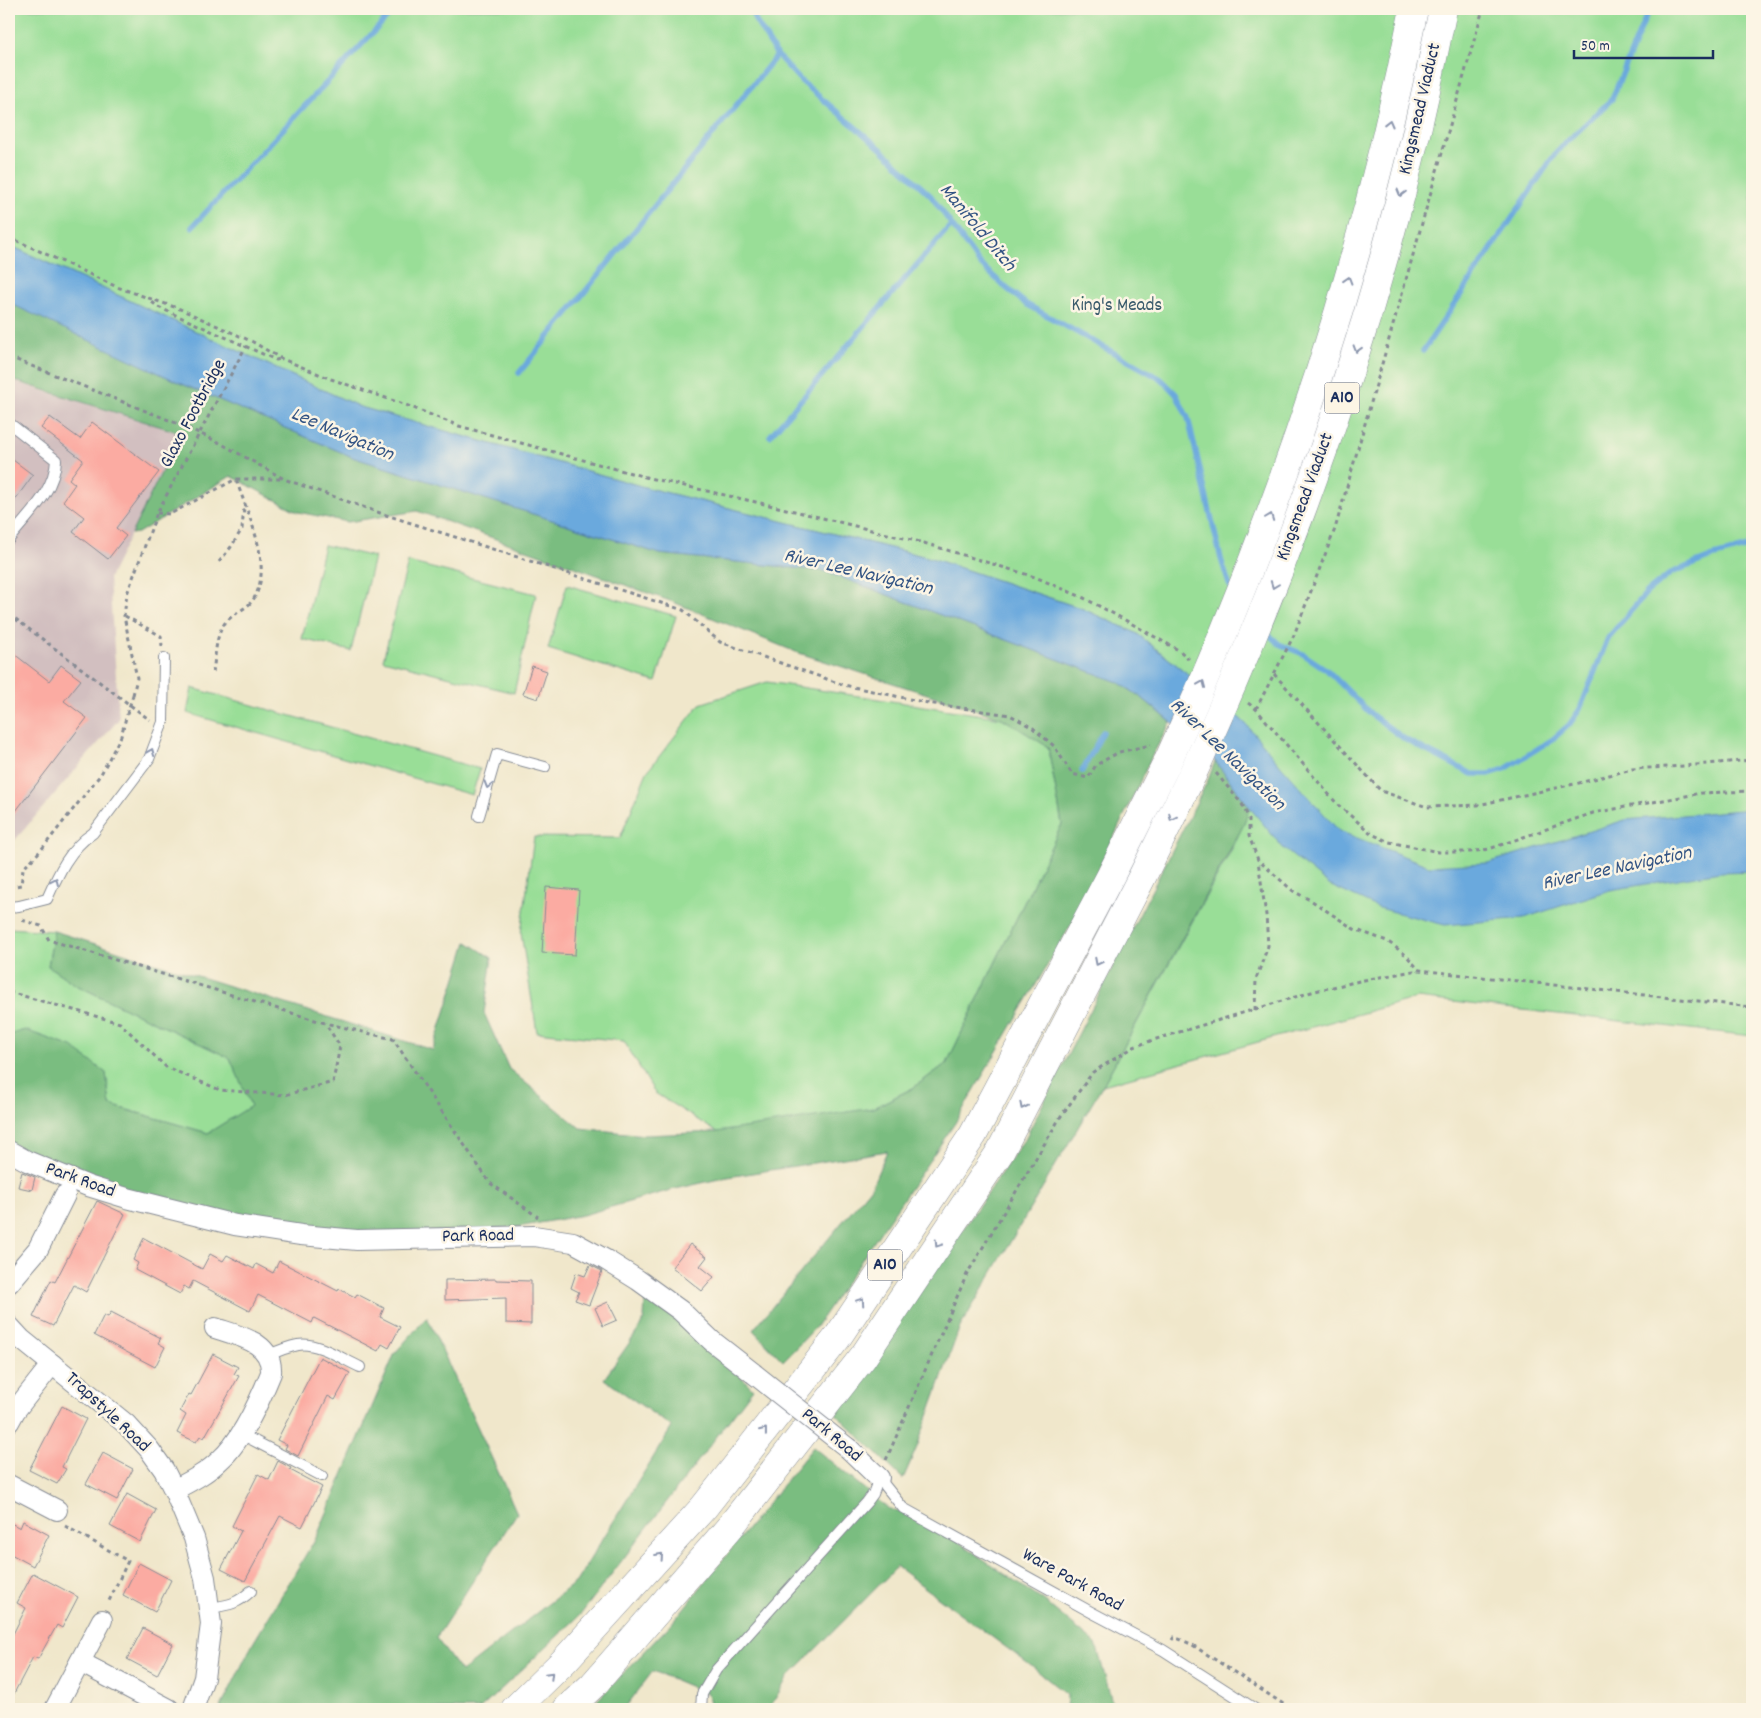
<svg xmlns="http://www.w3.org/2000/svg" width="1761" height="1718" font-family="Dekko,sans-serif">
<rect width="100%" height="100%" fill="#fcf5e5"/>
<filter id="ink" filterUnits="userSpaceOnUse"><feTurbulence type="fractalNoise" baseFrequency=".02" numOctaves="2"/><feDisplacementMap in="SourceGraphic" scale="10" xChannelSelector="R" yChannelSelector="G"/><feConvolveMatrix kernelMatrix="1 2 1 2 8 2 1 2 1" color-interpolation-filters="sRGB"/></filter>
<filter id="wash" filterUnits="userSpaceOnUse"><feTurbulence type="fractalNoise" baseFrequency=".0096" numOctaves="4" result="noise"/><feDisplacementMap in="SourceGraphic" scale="20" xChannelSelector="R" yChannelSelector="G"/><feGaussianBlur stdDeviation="1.12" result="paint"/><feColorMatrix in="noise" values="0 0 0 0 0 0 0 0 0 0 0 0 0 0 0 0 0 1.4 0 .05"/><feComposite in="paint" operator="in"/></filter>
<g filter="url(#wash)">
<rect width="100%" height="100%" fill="#f0e7cb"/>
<path fill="#d2bfc0" d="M9,380l172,53 -72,145 10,141 -110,128z"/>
<g fill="#99de97" stroke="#5a867a">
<path d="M9,9h1743v1027l-335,-38 -314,87 131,-240 16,-37 -43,-119 -71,-56 -53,-24 -152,-51 -283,-70 -288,-81 -351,-162z"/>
<path d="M324,545l50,12 -23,94 -49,-12z"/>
<path d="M408,562l128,32 -22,99 -131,-33z"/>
<path d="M567,585l109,31 -20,66 -108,-33z"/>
<path d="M767,682l235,36 46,29 14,77 -115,239 -34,25 -40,20 -98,25 -58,-1 -62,-39 -31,-52 -87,-9 -16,-99 13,-96 86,1 27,-66 53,-68z"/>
<path d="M192,688l288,81 -8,26 -285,-82z"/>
<path d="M9,928l45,3 -6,35 28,19 154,73 22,48 -44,27 -98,-28 -4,-32 -81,-43 -16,5z"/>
</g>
<g fill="#7abd80" stroke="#4a766f">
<path d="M9,302l171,81 175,75 305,96 164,17 294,111 23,15 30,25 -18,32 -74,157 -124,212 -140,205 -32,33 -30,-31 119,-144 15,-35 -159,26 -57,13 -88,25 -65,12 -161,9 -136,-19 -118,-29 -94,-46v-107l16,-5 47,17 34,26 4,32 98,28 43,-27 -21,-48 -154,-73 -28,-19 6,-35 379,119 34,-108 25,16 -8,55 25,56 71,59 65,7 72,-3 156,-24 40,-20 34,-25 115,-239 -14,-77 -46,-29 -206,-66 -123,-50 -256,-91 -69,11 -50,-10 -67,-36 -93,57 -7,1 50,-101 -172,-54z"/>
<path d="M1215,761l35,47 -8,20 -139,257 -144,244 -42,118 -14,32 -67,-65 190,-277 182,-357z"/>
<path d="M649,1298l51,36 53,55 -172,225 -101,95h-260l32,-64 65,-109 78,-183 32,-36 90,196 -81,125 25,34 115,-90 96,-155 -68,-48 35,-50 5,-11 1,-16z"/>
<path d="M813,1447l76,62 41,13 115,80 51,42 18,65h-48l1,-14 -37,-30 -133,-98 -109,110 -19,32h-58l-3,-15 -55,-23 -29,38h-35l83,-86z"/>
</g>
<path fill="#6ba9dd" stroke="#436c9e" d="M9,245l351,162 288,81 283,70 152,51 53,24 71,56 38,34 37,44 57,64 90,35 59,-3 137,-43 127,-11v62l-32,1 -110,18 -86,28 -79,7 -66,-17 -50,-23 -45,-36 -34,-41 -35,-47 -28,-26 -46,-38 -23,-15 -294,-111 -164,-17 -305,-96 -175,-75 -171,-80z"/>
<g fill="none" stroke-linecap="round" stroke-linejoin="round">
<g stroke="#6ba9dd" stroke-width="5.5">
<path d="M751,9l4,11 22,35 24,26 79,67 51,48 48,67 25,23 22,18 135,75 15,15 12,24 33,141 8,25 4,6"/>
<path d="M192,227l203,-218"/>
<path d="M1423,351l134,-200 55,-52 37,-90"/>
<path d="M519,373l258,-318"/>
<path d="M770,436l181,-211"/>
<path d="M1263,629l16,15 24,10 24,16 45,45 34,25 66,34h17l16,-5 48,-30 16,-14 11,-16 28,-71 39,-46 24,-19 40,-16 41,-11"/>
<path d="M1082,771l21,-39"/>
</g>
</g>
<g id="blocks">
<g fill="#fbaba2">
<path d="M50,417l30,22 12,-17 67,50 -43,56 10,8 -18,23 -35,-27 11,-15 -21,-16 12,-17 -6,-5 14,-19 -42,-32z"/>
<path d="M9,457l24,18 -24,33z"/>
<path d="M9,650l40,31 12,-16 20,15 -17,21 23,17 -78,102z"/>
<path d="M532,666l15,5 -9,28 -15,-5z"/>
<path d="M546,887l33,3 -4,65 -33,-2z"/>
<path d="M22,1172l13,5 -3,13 -14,-3z"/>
<path d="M97,1201l28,13 -39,78 -12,-7 -21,41 -20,-9 18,-37 4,2z"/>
<path d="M144,1238l58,31 8,-15 13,7 4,-6 27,14 2,-5 17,9 6,-12 59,30 1,-2 16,8 2,-3 27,14 -4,9 20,10 -11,21 -7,-4 -4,7 -64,-33 -2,5 -54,-28 -8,16 -57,-30 -4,8 -5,-3 -4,8 -45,-24 3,-7 -5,-3z"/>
<path d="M690,1244l17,13 -7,9 14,11 -12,14 -30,-24z"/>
<path d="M590,1265l12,6 -13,34 -14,-5 4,-8 -8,-4 5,-15 9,3z"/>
<path d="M496,1279v1l35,1v43l-25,-1v-25l-61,2v-20z"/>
<path d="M608,1302l9,18 -14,6 -8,-18z"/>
<path d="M111,1312l50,26 -3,5 7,4 -10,20 -61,-32 10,-20 4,2z"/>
<path d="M213,1354l25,13 -4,7 5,2 -35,62 -4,-2 -4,6 -19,-9 9,-18 -6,-4 9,-17 2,1z"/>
<path d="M320,1357l30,16 -15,27 -7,-4 -30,60 -13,-7 2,-4 -10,-5z"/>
<path d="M62,1406l24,13 -24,48 4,2 -9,15 -28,-14z"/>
<path d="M103,1453l30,16 -16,31 -31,-16z"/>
<path d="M278,1461l13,7 -1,2 32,17 -20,40 -22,-11 -35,65 -24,-12 20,-38 -9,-5 26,-52 11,6z"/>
<path d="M127,1494l29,16 -16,32 -30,-16z"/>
<path d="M23,1521l26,14 -16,31 -24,-13v-31l11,6z"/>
<path d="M139,1563l32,17 -16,32 -32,-17z"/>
<path d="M33,1573l45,24 -16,31 -5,-3 -19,34 -5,-2 -24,46v-61l17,-34 -9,-5z"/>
<path d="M143,1628l30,16 -16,31 -30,-16z"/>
</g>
</g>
</g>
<g filter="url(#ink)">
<use href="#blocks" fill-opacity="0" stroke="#868b94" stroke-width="1"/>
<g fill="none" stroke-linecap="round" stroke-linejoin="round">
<defs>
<g id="service">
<path d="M9,423l47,37c-1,31 -28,55 -47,79"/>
<path d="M479,816l18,-62 48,13"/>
<path d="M9,907l10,-1 28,-7c11,-25 23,-51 46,-66l56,-74 14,-37 1,-64"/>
<path d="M269,1355c9,-4 19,-8 29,-10 18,-4 46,15 62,22"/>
<path d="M241,1434l81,42"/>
<path d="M879,1478l24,30 188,104 72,38 92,59"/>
<path d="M209,1608c19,-3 27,-3 42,-17"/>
<path d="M701,1709l1,-15 14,-24 151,-168 6,-8 6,-16"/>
</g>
<g id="minor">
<path d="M9,1151l18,10 61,25 39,12 108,27 66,10 56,5 177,-4 39,6 33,18 32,20 43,31 31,30 41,32"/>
<path d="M9,1283l29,-34 27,-54"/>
<path d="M9,1326l12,13 105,85 23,25 15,21 10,20 20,48 11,40 6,46 -7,54 -11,31"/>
<path d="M9,1422l6,-11 37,-47"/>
<path d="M849,1449l30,29"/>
<path d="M9,1485l48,25"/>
<path d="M174,1490c17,-9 33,-17 46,-30 22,-19 40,-60 51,-87 2,-31 -32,-37 -56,-45"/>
<path d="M80,1662l89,47"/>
<path d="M55,1709l47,-89"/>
</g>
<g id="trunk">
<path d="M515,1709l49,-48 140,-154 133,-169 136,-203 138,-260 57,-114"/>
<path d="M567,1709l26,-24 137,-158 133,-170 137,-205 143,-277 50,-102"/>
</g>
</defs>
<use href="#service" stroke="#868b94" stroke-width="12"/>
<use href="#minor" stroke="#868b94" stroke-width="22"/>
<use href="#trunk" stroke="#868b94" stroke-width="29"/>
<g stroke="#868b94" stroke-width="3" stroke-dasharray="4 4" stroke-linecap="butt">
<path d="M9,237l108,50 63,22 73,33 27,16 51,21 75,26 53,21 190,52 129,29 146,36 111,34 49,21 41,22 55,31 9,8"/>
<path d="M152,302l6,5 118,53 4,-1"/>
<path d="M9,357l175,69 36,17 64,36 99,35 300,96 37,32 124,43 84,18 82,12 23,13 21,18 18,28 16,4 8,-13 23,-13 32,-7"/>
<path d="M157,513l13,1 66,-35h48"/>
<path d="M219,562l12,-15 11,-18 2,-22"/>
<path d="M9,614l141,106"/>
<path d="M125,616l36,20 1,10"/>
<path d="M213,672c3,-17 2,-42 16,-53 8,-7 18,-11 24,-19 22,-34 -6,-86 -17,-121"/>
<path d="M1274,674l107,117 46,16 51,-2 101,-22 53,-14 52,-3 68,-6"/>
<path d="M133,695l4,-17 -13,-62 3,-22 30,-81 9,-17"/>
<path d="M1248,703l8,6 82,96 34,29 17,8 50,10h31l19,-3 104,-36 109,-20 50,-2"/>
<path d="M1256,709l38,-74 41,-106 148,-520"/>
<path d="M1216,773l26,31 7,15v17l9,24 35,31 19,10 42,28 33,12 19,14 13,15"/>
<path d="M9,887l12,-2 2,-16 18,-19 60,-76 20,-38 6,-22"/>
<path d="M22,920l19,6 8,14 276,83 68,16 97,144 48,34"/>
<path d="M9,992l111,31 46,44 54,23 65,5 48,-13 7,-36 -15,-23"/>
<path d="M1255,1010l1,-31 12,-33 -2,-31 -8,-54"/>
<path d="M886,1460l81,-186 94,-158 32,-44 41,-25 19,-7 162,-49 49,-11 55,-10 333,37"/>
<path d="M65,1526l63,35 -20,42"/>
<path d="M1172,1640l2,-3 17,7 100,65"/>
</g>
<use href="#service" stroke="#fff" stroke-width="10"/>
<use href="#minor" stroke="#fff" stroke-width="20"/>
<use href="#trunk" stroke="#fff" stroke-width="28"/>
<defs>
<path id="minor-bridge" d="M753,1373l96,76"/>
<g id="trunk-bridge">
<path d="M1168,761c110,-241 195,-492 246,-752"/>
<path d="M1193,773c112,-244 199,-500 250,-764"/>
</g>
</defs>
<use href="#minor-bridge" stroke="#868b94" stroke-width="22" stroke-linecap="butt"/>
<use href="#trunk-bridge" stroke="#868b94" stroke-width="29" stroke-linecap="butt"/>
<g stroke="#868b94" stroke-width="3" stroke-dasharray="4 4" stroke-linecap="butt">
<path d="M166,496l80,-150"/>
<path d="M127,714l6,-19"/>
</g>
<use href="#minor-bridge" stroke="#fff" stroke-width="20"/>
<use href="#trunk-bridge" stroke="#fff" stroke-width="28"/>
</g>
<defs><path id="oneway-chevron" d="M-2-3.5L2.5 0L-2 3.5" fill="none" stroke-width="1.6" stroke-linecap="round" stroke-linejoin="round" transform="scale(1.25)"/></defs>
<g stroke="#8d97ae">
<use href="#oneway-chevron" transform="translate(1389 123) rotate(-76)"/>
<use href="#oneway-chevron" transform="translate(1401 193) rotate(105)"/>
<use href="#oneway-chevron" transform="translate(1348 280) rotate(-73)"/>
<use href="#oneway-chevron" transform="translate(1357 349) rotate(107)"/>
<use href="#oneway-chevron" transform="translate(1270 517) rotate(-69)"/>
<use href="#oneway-chevron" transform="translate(1274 585) rotate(111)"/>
<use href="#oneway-chevron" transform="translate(1202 684) rotate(-67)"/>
<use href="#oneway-chevron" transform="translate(151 752) rotate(-68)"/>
<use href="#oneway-chevron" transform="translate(488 785) rotate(106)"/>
<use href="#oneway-chevron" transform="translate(1172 817) rotate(116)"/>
<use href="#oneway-chevron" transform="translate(55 881) rotate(-65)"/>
<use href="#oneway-chevron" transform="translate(1098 962) rotate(117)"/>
<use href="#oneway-chevron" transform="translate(1023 1106) rotate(117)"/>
<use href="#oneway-chevron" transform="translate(938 1244) rotate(124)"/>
<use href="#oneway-chevron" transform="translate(861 1301) rotate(-56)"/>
<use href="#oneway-chevron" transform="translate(764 1431) rotate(-52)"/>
<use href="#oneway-chevron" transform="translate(660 1556) rotate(-48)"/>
<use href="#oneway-chevron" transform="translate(550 1675) rotate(-45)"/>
</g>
</g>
<g text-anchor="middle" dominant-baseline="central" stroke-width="5" stroke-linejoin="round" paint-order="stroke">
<g fill="#fcf5e5" stroke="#5e6a86" stroke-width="1">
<rect x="1324.5" y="382.5" width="35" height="31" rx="4"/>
<rect x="867.5" y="1249.5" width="35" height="31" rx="4"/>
</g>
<g font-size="18" font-weight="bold" fill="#1b2f5e">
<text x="1342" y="398">A10</text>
<text x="885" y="1265">A10</text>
</g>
<g font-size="19" fill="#1b2f5e" stroke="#fcf5e5">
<text transform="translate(1421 109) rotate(-77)">Kingsmead Viaduct</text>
<text transform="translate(194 414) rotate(-62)">Glaxo Footbridge</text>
<text transform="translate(1306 497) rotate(-70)">Kingsmead Viaduct</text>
<text transform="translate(80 1181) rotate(20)">Park Road</text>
<text transform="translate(478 1237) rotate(-1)">Park Road</text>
<text transform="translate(107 1413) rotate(43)">Trapstyle Road</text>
<text transform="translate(831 1436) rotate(40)">Park Road</text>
<text transform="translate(1072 1581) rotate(29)">Ware Park Road</text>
</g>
<g font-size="19" fill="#3a5b6c" stroke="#fcf5e5">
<text x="1117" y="306">King's Meads</text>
</g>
<g font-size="20" font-style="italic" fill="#335484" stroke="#fcf5e5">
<text transform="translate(977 228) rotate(50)">Manifold Ditch</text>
<text transform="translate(342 435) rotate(23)">Lee Navigation</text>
<text transform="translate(858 573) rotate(13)">River Lee Navigation</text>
<text transform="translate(1227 755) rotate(44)">River Lee Navigation</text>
<text transform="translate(1617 869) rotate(-12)">River Lee Navigation</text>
</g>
</g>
<rect width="1761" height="1718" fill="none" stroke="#fcf5e5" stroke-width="30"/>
<path d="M1574 50v8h139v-8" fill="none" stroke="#1b2f5e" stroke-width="2.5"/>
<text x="1581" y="50" font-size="15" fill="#1b2f5e" stroke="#fcf5e5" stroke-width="4" paint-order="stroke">50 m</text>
</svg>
